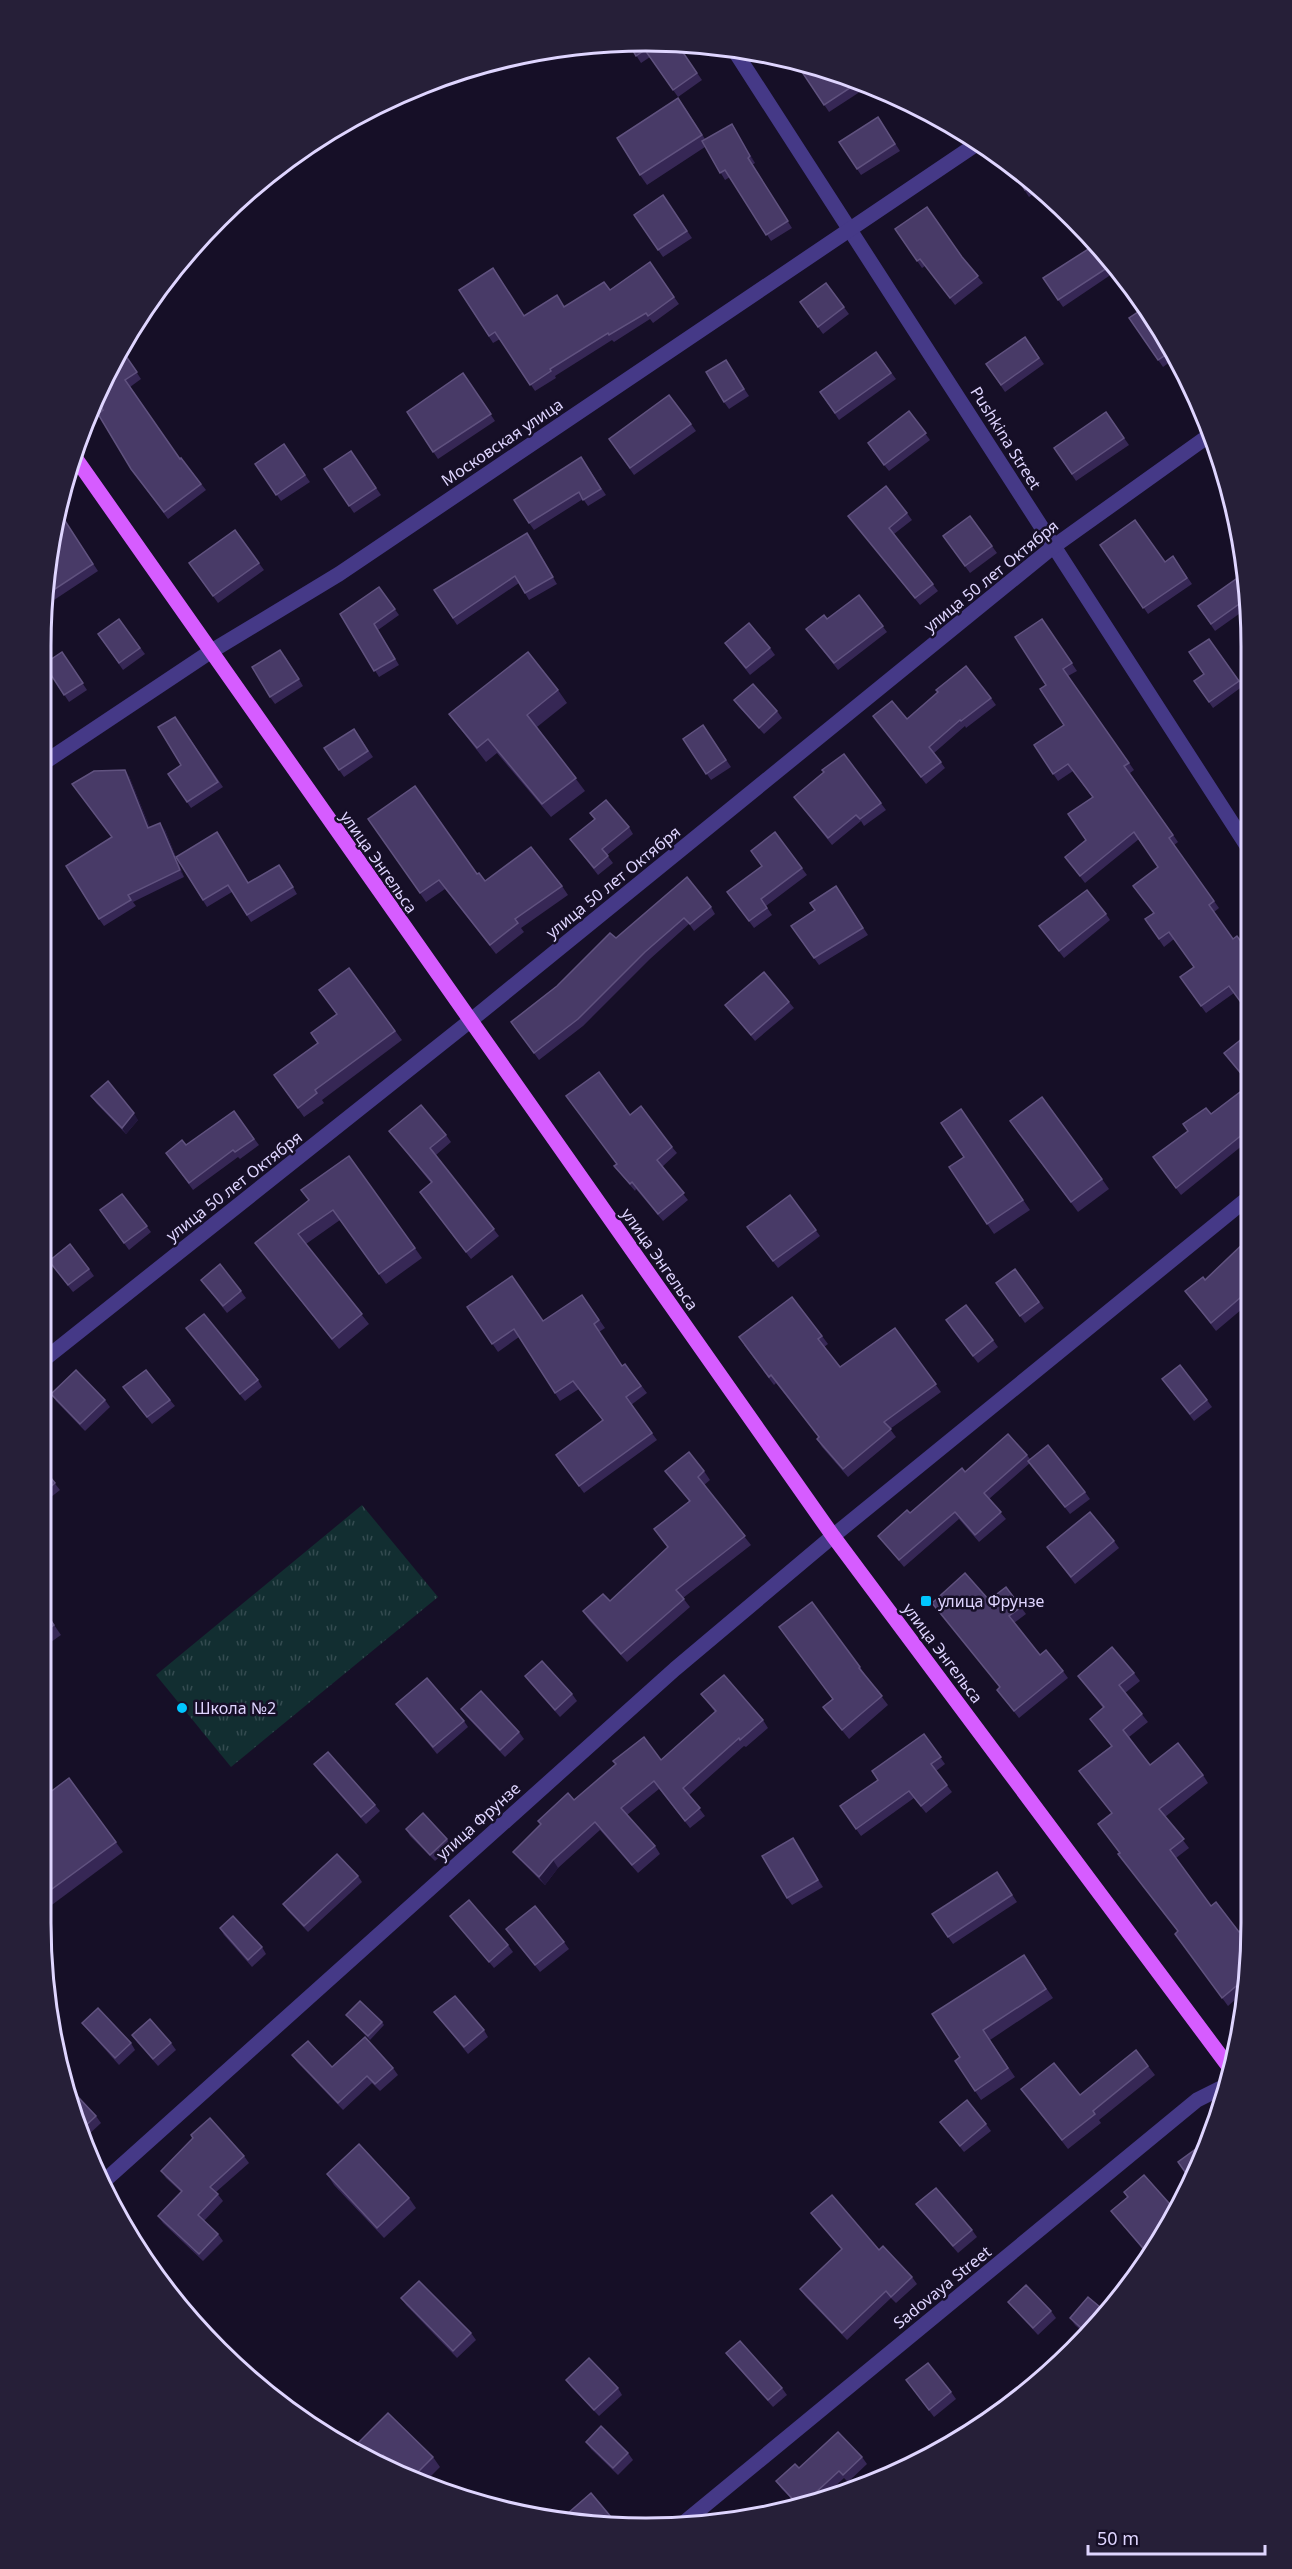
<svg xmlns="http://www.w3.org/2000/svg" width="1292" height="2569" font-family="'Noto Sans',sans-serif">
<defs>
<pattern id="grass-tufts" width="24" height="20" patternUnits="userSpaceOnUse" patternTransform="scale(1.5)"><rect width="24" height="20" fill="#122e31"/><path d="M3 7l-1-3M5 7V3M7 7l1-3M15 17l-1-3M17 17v-4M19 17l1-3" fill="none" stroke="#344b50"/></pattern>
</defs>
<rect width="100%" height="100%" fill="#160f27"/>
<path fill="url(#grass-tufts)" d="M362,1505l76,92 -207,170 -75,-92z"/>
<g fill="none" stroke-linecap="round" stroke-linejoin="round">
<g stroke="#453987" stroke-width="15">
<path d="M734,50l513,796"/>
<path d="M42,764l168,-112 129,-78 639,-431"/>
<path d="M41,1362l429,-341 583,-474 158,-113"/>
<path d="M102,2183l573,-514 158,-133 415,-338"/>
<path d="M681,2525l516,-425 32,-16"/>
</g>
<path stroke="#d65cff" stroke-width="15" d="M74,456l759,1080 399,535"/>
</g>
<g fill="#362755">
<path d="M675,42l6,10 1,-1 20,29 -24,17 -28,-40 -9,6 -12,-19z"/>
<path d="M794,60l8,1 67,25 -40,26z"/>
<path d="M685,108l20,31 27,-15 23,39 -3,2 40,63 -21,13 -41,-64 -5,3 -20,-33 -58,38 -7,-10z"/>
<path d="M878,117l22,34 -39,24 -22,-33z"/>
<path d="M1005,160l10,6 24,24 -10,7z"/>
<path d="M663,195l29,43 -29,19 -29,-42z"/>
<path d="M895,229l67,29 21,25 -28,22 -30,-39 -3,2z"/>
<path d="M1093,246l19,28 -49,33 -20,-29z"/>
<path d="M650,262l29,42 -26,19 -3,-4 -36,23 -2,-2 -57,36 1,2 -21,13 -35,-52 -7,4 -34,-53 65,26 40,-9 46,-17z"/>
<path d="M826,283l23,31 -26,20 -23,-32z"/>
<path d="M1144,308l30,51 -11,8 -34,-49z"/>
<path d="M1025,337l19,27 -39,28 -19,-28z"/>
<path d="M121,349l20,30 -11,8 50,72 1,-1 25,32 -38,29 -37,-50 -28,-59z"/>
<path d="M876,352l20,27 -57,41 -19,-28z"/>
<path d="M730,367l19,29 -20,13 -5,-7z"/>
<path d="M463,373l32,48 -57,38 -31,-47z"/>
<path d="M909,411l21,29 -41,31 -17,-21z"/>
<path d="M1106,412l23,33 -53,36 -22,-33z"/>
<path d="M691,424l5,7 -62,44 -25,-36z"/>
<path d="M284,444l26,38 -29,19 -26,-37z"/>
<path d="M351,451l30,44 -27,18 -30,-44z"/>
<path d="M581,457l25,38 -18,11 -5,-7 -49,31 -5,-7z"/>
<path d="M59,504l3,5 -3,3 39,59 -44,29 -9,-13z"/>
<path d="M907,513l5,7 -18,14 44,57 -18,14 -72,-89z"/>
<path d="M970,516l27,37 -27,20 -27,-37z"/>
<path d="M235,530l29,40 -46,33 -29,-40z"/>
<path d="M527,533l30,51 -28,16 -10,-17 -62,42 -23,-35z"/>
<path d="M1100,545l65,17 8,-6 19,28 -44,30z"/>
<path d="M1246,572v37l-31,22 -17,-25z"/>
<path d="M379,587l20,28 -21,15 21,35 -20,12 -39,-63z"/>
<path d="M859,595l28,37 -49,38 -32,-41 21,-10z"/>
<path d="M119,619l26,35 -22,16 -25,-36z"/>
<path d="M1042,619l35,52 -9,5 66,94 -4,3 48,69 -4,3 45,63 -5,4 20,81 -28,20 -26,-36 14,-10 -20,-28 -10,8 -19,-28 8,-6 5,-46 -19,-28 -54,44 -20,-26 21,-17 6,-43 -19,-26 -15,10 -24,-36 30,-20 -18,-40z"/>
<path d="M1209,639l34,47 -30,22 -19,-27 10,-7z"/>
<path d="M725,643l45,5 5,7 -25,20z"/>
<path d="M62,652l25,38 -18,12 -25,-38z"/>
<path d="M285,656l18,30 -28,18 -5,-7z"/>
<path d="M558,690l9,13 -30,24 48,64 -34,26 -54,-64 -11,9 -37,-48z"/>
<path d="M991,698l5,7 -30,23 -1,-2 -31,27 11,15 -19,16 -53,-68 34,3z"/>
<path d="M734,700l43,11 5,7 -18,16 -25,-27z"/>
<path d="M175,717l48,70 -32,21 -23,-34 13,-9z"/>
<path d="M703,725l28,42 -20,13 -28,-41z"/>
<path d="M354,729l19,28 -29,20 -20,-29z"/>
<path d="M844,754l42,56 -22,16 -3,-5 -29,24 -38,-48 30,-25z"/>
<path d="M129,776l21,52 15,2 11,27 73,26 35,-12 13,23 -46,28 -19,-30 -25,15 -30,-48 7,18 -51,25 3,4 -32,20 -5,-7 13,-82z"/>
<path d="M590,813l39,14 4,7 -26,21 6,8 -15,12 -28,-36 25,-20z"/>
<path d="M368,819l109,55 8,7 77,5 6,9 -47,33 3,4 -28,22 -51,-65 -19,13z"/>
<path d="M775,832l32,43 -41,31 6,9 -18,13 -27,-36 35,-26z"/>
<path d="M836,886l32,49 -49,30 -28,-39 24,-16z"/>
<path d="M711,907l4,7 -21,17 -5,-7 -39,35 -67,67 -44,34 -28,-38 46,-36 59,-48z"/>
<path d="M1106,914l4,6 -46,38 -25,-32z"/>
<path d="M349,968l53,72 -80,60 2,3 -20,14 -30,-42 44,-32 19,-29z"/>
<path d="M789,1002l5,6 -39,33 -30,-36z"/>
<path d="M1248,1086v55l-67,54 -28,-38z"/>
<path d="M91,1096l47,24 -12,14 -30,-31z"/>
<path d="M961,1109l69,101 -36,24 -45,-67 15,-10z"/>
<path d="M234,1111l25,34 -19,14 -2,-2 -45,33 -27,-37 20,-8z"/>
<path d="M389,1131l57,4 5,7 -15,13 63,81 -28,23 -51,-67 11,-9z"/>
<path d="M1017,1131l85,48 7,10 -31,23z"/>
<path d="M672,1147l5,6 -15,14 26,33 -25,21 -27,-32 -1,2 -21,-25 3,-2z"/>
<path d="M349,1156l73,102 -36,26 -46,-64 -34,24 63,80 -30,25 -84,-106 54,-42z"/>
<path d="M122,1194l29,38 -22,18 -29,-40z"/>
<path d="M790,1195l30,41 -42,32 -31,-41z"/>
<path d="M1248,1239v65l-32,27 -31,-40 20,-11z"/>
<path d="M54,1268l35,1 5,7 -21,16z"/>
<path d="M1015,1269l29,39 -19,15 -29,-40z"/>
<path d="M201,1280l40,11 5,7 -19,15z"/>
<path d="M582,1295l23,33 -6,4 23,34 3,-2 22,29 -16,12 26,35 -73,53 -28,-38 47,-34 -24,-32 -19,12 -41,-64 -21,15 -31,-45 76,14z"/>
<path d="M950,1327l43,13 5,7 -20,16z"/>
<path d="M186,1328l72,52 4,7 -17,14z"/>
<path d="M895,1328l46,64 -51,37 6,8 -48,40 -26,-30 -5,-8 2,-2 -43,-54 -2,2 -30,-40 78,-9 6,8 -4,3 16,20z"/>
<path d="M1162,1379l45,21 5,7 -18,14z"/>
<path d="M123,1387l47,13 5,6 -23,18z"/>
<path d="M51,1394l54,6 5,7 -25,24 -29,-30z"/>
<path d="M1027,1455l3,4 55,33 5,7 -20,15 -40,-51 -41,36 17,20 -27,23 -20,-23 -55,48 -26,-31 87,-64z"/>
<path d="M41,1466l19,24 -19,15z"/>
<path d="M665,1471h39l6,9 -6,5 47,60 -68,53 7,9 -63,55 -38,-42 -6,-9 27,-10 58,-53 -14,-19 35,-28z"/>
<path d="M1114,1541l5,7 -44,36 -28,-37z"/>
<path d="M1006,1587l20,27 -12,9 26,32 23,16 5,7 -49,40 -22,-28 3,-3 -68,-84 57,-3z"/>
<path d="M41,1606l20,29 -20,14z"/>
<path d="M860,1667l6,9 22,29 -39,34 -26,-32 9,-8z"/>
<path d="M1134,1673l6,8 -15,12 23,29 -19,15 21,28 53,10 5,8 -43,34 24,31 -13,10 74,104 -5,29 -17,15 -53,-72 3,-2 -60,-78 1,-1 -7,-40 -33,-42 32,-25 -21,-27 13,-11 -25,-32z"/>
<path d="M525,1676l47,18 5,7 -17,16 -30,-34z"/>
<path d="M701,1694l62,26 5,8 -22,19 -2,-1 -55,49 16,21 -15,12 -31,-39 -32,26 28,31 5,8 -22,19 -38,-43 -42,38 -13,17 -26,-26 -6,-7 28,-27 -3,-4 36,-21 87,-40 54,-48z"/>
<path d="M396,1704l68,17 4,6 -31,27z"/>
<path d="M461,1709l58,23 5,7 -19,18 -39,-41z"/>
<path d="M924,1734l21,30 -9,7 16,21 -26,21 -12,-15 -53,38 -21,-30 38,-26z"/>
<path d="M314,1764l61,41 5,6 -14,13 -47,-53z"/>
<path d="M69,1778l54,74 -82,61v-114z"/>
<path d="M406,1829l41,10 5,7 -17,15 -25,-25z"/>
<path d="M793,1838l30,49 -31,18 -5,-7z"/>
<path d="M997,1872l20,30 -64,42 -21,-30z"/>
<path d="M358,1876l4,6 -54,50 -21,-22 -4,-6z"/>
<path d="M450,1916l58,29 5,7 -19,16z"/>
<path d="M220,1928l42,19 4,7 -14,13 -28,-32z"/>
<path d="M506,1929l58,13 5,7 -29,23z"/>
<path d="M1024,1955l29,43 -63,42 25,37 -34,23 -26,-39 5,-4z"/>
<path d="M434,2012l50,18 4,7 -20,17z"/>
<path d="M346,2015l36,7 2,3 -14,15z"/>
<path d="M82,2023l49,20 4,7 -16,15 -32,-36z"/>
<path d="M132,2035l39,8 5,7 -18,16 -21,-24z"/>
<path d="M292,2055l40,12 61,1 5,7 -18,16 -8,-8 -29,27 -46,-48z"/>
<path d="M1148,2066l7,9 -56,45 2,3 -33,26 -47,-60 59,6z"/>
<path d="M96,2116l5,7 -16,15 -6,-6 -6,-14z"/>
<path d="M940,2122l46,2 5,7 -27,21z"/>
<path d="M244,2156l5,7 -33,29 7,9 -19,20 14,13 5,7 -20,20 -40,-38 -5,-7 23,-24 -15,-14 -5,-7z"/>
<path d="M327,2174l82,24 7,10 -32,30 -50,-53z"/>
<path d="M1124,2192l53,20 -27,46 -39,-47 16,-14z"/>
<path d="M916,2204l56,26 5,7 -19,16z"/>
<path d="M811,2213l68,37 33,27 5,7 -21,19 -5,-5 -44,42 -42,-44 -5,-7 42,-39z"/>
<path d="M401,2298l70,35 5,7 -19,18 -51,-53z"/>
<path d="M1008,2302l43,9 5,7 -18,17 -25,-27z"/>
<path d="M1106,2312l-19,24 -12,-11 -5,-7z"/>
<path d="M726,2353l56,35 5,7 -14,12 -42,-47z"/>
<path d="M566,2380l52,8 4,7 -23,21 -28,-29z"/>
<path d="M906,2380l45,12 5,7 -22,18z"/>
<path d="M586,2442l42,11 5,7 -15,15 -27,-26z"/>
<path d="M352,2449l81,8 7,10 -18,18 -8,-3 -13,-7 -11,-10 -3,3z"/>
<path d="M862,2457l5,7 -19,18 -4,-4 -26,24 -15,6h-3l-19,-20 -5,-7 23,-13z"/>
<path d="M567,2514l49,9 3,4h-12l-33,-4z"/>
</g>
<g fill="#21163b">
<path d="M732,124l5,7 18,32 -5,-7z"/>
<path d="M527,533l5,6 25,45 -4,-7z"/>
<path d="M125,770l4,6 24,59 -5,-7z"/>
<path d="M160,823l5,7 19,47 -4,-7z"/>
<path d="M134,1113l4,7 -12,14 -4,-6z"/>
<path d="M793,1838l5,6 25,43 -5,-7z"/>
<path d="M553,1860l5,8 -13,17 -6,-8z"/>
</g>
<g fill="#483a67" stroke="#60527f" stroke-width="1.5">
<path d="M674,42l6,11 2,-2 15,22 -24,17 -28,-40 -9,6 -7,-12z"/>
<path d="M794,60l8,1 57,21 -35,23z"/>
<path d="M678,98l24,37 -62,40 -23,-37z"/>
<path d="M878,117l17,27 -38,25 -18,-27z"/>
<path d="M732,124l18,32 -2,2 40,63 -22,14 -41,-65 -5,3 -18,-32z"/>
<path d="M1005,160l10,6 18,18 -8,6z"/>
<path d="M663,195l24,36 -29,19 -24,-35z"/>
<path d="M927,207l35,50 16,19 -28,22 -30,-39 -3,2 -22,-32z"/>
<path d="M1093,246l14,22 -49,32 -15,-22z"/>
<path d="M650,262l24,35 -26,19 -2,-3 -37,22 -1,-2 -58,36 1,2 -21,14 -35,-53 -6,4 -30,-46 34,-22 31,48 33,-21 7,12 40,-25 6,8z"/>
<path d="M826,283l18,24 -26,20 -18,-25z"/>
<path d="M1144,308l26,44 -12,8 -29,-42z"/>
<path d="M1025,337l14,21 -38,27 -15,-21z"/>
<path d="M121,349l16,23 -12,8 55,79 1,-1 20,26 -37,28 -33,-43 -33,-55 5,-4 -8,-11 8,-20z"/>
<path d="M876,352l15,21 -56,40 -15,-21z"/>
<path d="M726,360l18,29 -20,13 -18,-30z"/>
<path d="M463,373l28,41 -58,38 -26,-40z"/>
<path d="M669,395l22,29 -61,44 -21,-29z"/>
<path d="M909,411l17,22 -42,32 -16,-22z"/>
<path d="M1106,412l18,26 -52,36 -18,-26z"/>
<path d="M284,444l21,31 -29,20 -21,-31z"/>
<path d="M351,451l25,37 -27,18 -25,-37z"/>
<path d="M581,457l20,32 -18,11 -4,-8 -50,31 -15,-23z"/>
<path d="M1219,465l4,14 -8,-12z"/>
<path d="M886,486l21,27 -18,15 44,56 -18,14 -67,-82z"/>
<path d="M58,510l35,54 -44,29 -4,-6z"/>
<path d="M970,516l22,30 -27,20 -22,-30z"/>
<path d="M1135,520l30,42 8,-6 14,22 -44,30 -43,-63z"/>
<path d="M235,530l24,33 -46,33 -24,-33z"/>
<path d="M527,533l26,44 -28,16 -10,-17 -62,42 -19,-28z"/>
<path d="M1246,572v27l-35,25 -13,-18z"/>
<path d="M379,587l16,22 -21,15 21,35 -21,12 -34,-57z"/>
<path d="M859,595l24,31 -49,37 -28,-34 18,-14 3,4z"/>
<path d="M119,619l21,29 -21,15 -21,-29z"/>
<path d="M1042,619l30,44 -9,6 66,94 -5,3 49,69 -4,3 45,63 -5,4 24,34 4,-3 10,14 1,62 -19,-26 -28,20 -21,-29 14,-10 -25,-35 -10,7 -14,-20 9,-6 -21,-27 25,-19 -24,-35 -54,44 -15,-19 21,-17 -18,-26 25,-17 -25,-33 -15,10 -19,-29 30,-20 -24,-36 6,-4 -31,-48z"/>
<path d="M749,623l21,25 -24,20 -21,-25z"/>
<path d="M1209,639l30,42 -30,21 -15,-21 10,-7 -15,-22z"/>
<path d="M280,650l19,29 -29,18 -18,-30z"/>
<path d="M62,652l21,31 -19,12 -20,-31z"/>
<path d="M528,652l30,38 -31,25 49,63 -34,26 -54,-65 -11,9 -28,-34z"/>
<path d="M966,666l25,32 -30,23 -1,-1 -31,27 12,15 -20,15 -48,-61 19,-15 15,18 31,-27 -2,-2z"/>
<path d="M753,684l24,27 -18,17 -25,-28z"/>
<path d="M175,717l43,65 -31,20 -19,-28 13,-9 -23,-38z"/>
<path d="M703,725l23,35 -20,14 -23,-35z"/>
<path d="M354,729l14,22 -29,19 -15,-22z"/>
<path d="M1247,733v10l-5,-7z"/>
<path d="M844,754l37,49 -21,16 -4,-4 -28,23 -34,-41 30,-25 -2,-2z"/>
<path d="M125,770l23,58 12,-5 20,47 -52,25 3,5 -32,19 -33,-53 46,-29 -40,-53 22,-13z"/>
<path d="M415,786l62,88 2,-1 6,8 46,-34 31,39 -47,33 3,4 -28,22 -51,-65 -19,13 -52,-74z"/>
<path d="M606,800l23,27 -27,22 6,7 -14,12 -24,-29 25,-20 -5,-6z"/>
<path d="M217,832l31,51 31,-18 14,22 -46,28 -19,-30 -25,15 -27,-43z"/>
<path d="M775,832l27,36 -41,31 6,9 -18,13 -22,-29 35,-26 -11,-15z"/>
<path d="M687,877l24,30 -21,17 -6,-6 -39,34 -67,67 -44,34 -23,-31 46,-36 53,-53 6,5z"/>
<path d="M836,886l27,42 -49,30 -23,-32 24,-16 -5,-7z"/>
<path d="M1087,890l19,24 -47,37 -20,-25z"/>
<path d="M349,968l46,63 -80,59 2,3 -19,15 -24,-33 44,-32 -7,-10 26,-19 -18,-24z"/>
<path d="M764,972l25,30 -38,33 -26,-30z"/>
<path d="M1248,1034v48l-24,-29z"/>
<path d="M599,1072l31,43 11,-9 31,41 -15,13 27,33 -26,21 -26,-32 -2,2 -16,-18 3,-2 -51,-68z"/>
<path d="M108,1081l26,32 -12,15 -31,-32z"/>
<path d="M1248,1086v44l-72,58 -23,-31 35,-26 -5,-7 23,-16 5,6z"/>
<path d="M1042,1097l60,82 -31,23 -61,-81z"/>
<path d="M421,1105l25,30 -16,13 64,81 -28,23 -46,-60 12,-10 -43,-51z"/>
<path d="M961,1109l62,91 -36,24 -38,-57 15,-10 -23,-34z"/>
<path d="M234,1111l20,28 -19,13 -2,-2 -44,33 -23,-30 16,-13 4,5z"/>
<path d="M349,1156l66,92 -36,26 -46,-64 -35,24 64,80 -30,25 -77,-96 54,-43 -8,-10z"/>
<path d="M122,1194l25,32 -23,17 -24,-33z"/>
<path d="M790,1195l26,35 -43,31 -26,-34z"/>
<path d="M1248,1239v52l-37,32 -26,-32 18,-14 2,3z"/>
<path d="M70,1244l19,25 -21,16 -19,-24z"/>
<path d="M220,1264l21,27 -18,15 -22,-26z"/>
<path d="M1015,1269l24,33 -19,14 -24,-33z"/>
<path d="M512,1276l31,45 39,-26 17,25 -5,4 28,42 3,-2 16,22 -15,11 26,36 -73,53 -23,-31 47,-35 -30,-39 -18,12 -41,-64 -22,15 -25,-37z"/>
<path d="M792,1297l30,39 -4,3 22,28 55,-39 41,56 -52,38 7,7 -48,40 -26,-30 2,-2 -48,-62 -2,2 -30,-40z"/>
<path d="M966,1305l27,35 -20,16 -27,-36z"/>
<path d="M204,1314l54,66 -18,14 -54,-66z"/>
<path d="M1180,1365l27,35 -17,14 -28,-35z"/>
<path d="M76,1370l29,30 -25,24 -29,-30z"/>
<path d="M146,1370l24,30 -23,17 -24,-30z"/>
<path d="M1008,1434l19,21 -43,38 17,19 -26,23 -20,-23 -56,48 -21,-24 29,-26 3,3 52,-45 3,4z"/>
<path d="M1048,1445l37,47 -20,15 -37,-46z"/>
<path d="M689,1452l15,19 -6,6 47,59 -69,54 8,9 -63,55 -38,-43 20,-17 7,7 58,-54 -14,-18 36,-28 -25,-30z"/>
<path d="M41,1466l14,17 -14,12z"/>
<path d="M1090,1512l24,29 -43,36 -24,-30z"/>
<path d="M965,1573l24,27 17,-13 15,20 -12,9 31,39 6,-5 17,21 -49,40 -17,-21 3,-3 -68,-84z"/>
<path d="M812,1602l48,65 -1,1 23,28 -40,34 -19,-23 10,-8 -54,-72z"/>
<path d="M41,1606l13,19 -13,9z"/>
<path d="M1112,1647l22,26 -15,12 23,29 -19,16 27,35 28,-22 25,32 -44,34 25,30 -14,11 41,56 5,-4 23,30 11,-10v40l-2,17 -1,-2 -25,21 -47,-64 3,-3 -60,-77 2,-1 -22,-29 14,-11 -33,-42 33,-25 -22,-27 14,-12 -26,-31z"/>
<path d="M542,1661l30,33 -17,16 -30,-34z"/>
<path d="M724,1675l39,45 -23,20 -1,-2 -56,50 17,20 -15,13 -31,-40 -33,27 34,38 -23,19 -37,-43 -42,38 -14,17 -26,-25 28,-28 -3,-3 30,-28 6,7 42,-36 -3,-3 31,-24 17,23 55,-49 -15,-17z"/>
<path d="M427,1678l37,43 -31,26 -37,-43z"/>
<path d="M481,1691l38,41 -19,18 -39,-41z"/>
<path d="M924,1734l17,23 -10,7 16,21 -26,21 -12,-15 -53,38 -16,-23 38,-26 -6,-9z"/>
<path d="M328,1752l47,53 -14,12 -47,-53z"/>
<path d="M69,1778l47,64 -75,55v-98z"/>
<path d="M423,1813l24,26 -17,16 -24,-26z"/>
<path d="M793,1838l25,42 -31,18 -25,-42z"/>
<path d="M337,1854l21,22 -54,50 -21,-22z"/>
<path d="M997,1872l15,23 -64,42 -16,-23z"/>
<path d="M469,1900l39,45 -19,17 -39,-46z"/>
<path d="M535,1906l29,36 -29,23 -29,-36z"/>
<path d="M233,1916l29,31 -14,13 -28,-32z"/>
<path d="M1024,1955l22,34 -63,41 25,38 -33,23 -20,-30 5,-4 -28,-43z"/>
<path d="M455,1996l29,34 -20,17 -30,-35z"/>
<path d="M360,2001l22,21 -14,14 -22,-21z"/>
<path d="M98,2008l33,35 -16,15 -33,-35z"/>
<path d="M150,2019l21,24 -18,16 -21,-24z"/>
<path d="M365,2037l28,31 -18,16 -8,-8 -29,27 -46,-48 16,-14 24,26z"/>
<path d="M1136,2050l12,16 -55,45 2,3 -33,26 -41,-51 33,-26 26,32z"/>
<path d="M63,2081l33,35 -16,15 -2,-2 -5,-11z"/>
<path d="M967,2100l19,24 -26,22 -20,-24z"/>
<path d="M210,2118l34,38 -34,31 8,7 -20,21 20,19 -19,20 -41,-38 24,-25 -21,-20 32,-33 -2,-3z"/>
<path d="M1208,2140l-16,42 -14,-20z"/>
<path d="M359,2144l50,54 -32,30 -50,-54z"/>
<path d="M1144,2175l33,37 -19,33 -10,9 -37,-43 17,-14 -4,-5z"/>
<path d="M936,2188l36,42 -19,16 -37,-42z"/>
<path d="M832,2195l47,55 4,-4 29,31 -21,20 -5,-6 -44,42 -42,-44 42,-40 -31,-36z"/>
<path d="M419,2281l52,52 -18,18 -52,-53z"/>
<path d="M1026,2285l25,26 -18,17 -25,-26z"/>
<path d="M1088,2297l18,15 -18,22 -18,-16z"/>
<path d="M740,2341l42,47 -14,12 -42,-47z"/>
<path d="M589,2358l29,30 -24,22 -28,-30z"/>
<path d="M928,2363l23,29 -22,18 -23,-30z"/>
<path d="M388,2413l45,44 -23,23 -27,-25 -7,7 -24,-13z"/>
<path d="M601,2426l27,27 -15,15 -27,-26z"/>
<path d="M838,2432l24,25 -19,18 -4,-4 -39,36 -24,-26 19,-17 4,4z"/>
<path d="M591,2493l25,30 -5,4 -36,-4 -8,-9z"/>
<path d="M730,2514l6,7 -16,3z"/>
</g>
<g fill="#01c6ff" stroke="#160f27" stroke-width="2">
<rect x="920" y="1595" width="12" height="12" rx="3"/>
<circle cx="182" cy="1708" r="6"/>
</g>
<g text-anchor="middle" dominant-baseline="central" stroke-width="5" stroke-linejoin="round" paint-order="stroke">
<g font-size="16" fill="#dfd5ff" stroke="#160f27">
<text transform="translate(1006 438) rotate(58)">Pushkina Street</text>
<text transform="translate(502 442) rotate(-34)">Московская улица</text>
<text transform="translate(991 576) rotate(-39)">улица 50 лет Октября</text>
<text transform="translate(379 862) rotate(55)">улица Энгельса</text>
<text transform="translate(613 882) rotate(-39)">улица 50 лет Октября</text>
<text transform="translate(234 1186) rotate(-38)">улица 50 лет Октября</text>
<text transform="translate(660 1259) rotate(55)">улица Энгельса</text>
<text transform="translate(943 1653) rotate(53)">улица Энгельса</text>
<text transform="translate(478 1821) rotate(-42)">улица Фрунзе</text>
<text transform="translate(942 2287) rotate(-39)">Sadovaya Street</text>
</g>
<g font-size="16" fill="#dfd5ff" stroke="#160f27" text-anchor="start">
<text x="938" y="1601">улица Фрунзе</text>
<text x="194" y="1708">Школа №2</text>
</g>
</g>
<path d="M0 0H1292V2569H0ZM646 51H646A595 595 0 0 1 1241 646V1923A595 595 0 0 1 646 2518H646A595 595 0 0 1 51 1923V646A595 595 0 0 1 646 51Z" fill="#261f38" fill-rule="evenodd"/>
<path fill="none" stroke="#dfd5ff" stroke-width="3" d="M646 51H646A595 595 0 0 1 1241 646V1923A595 595 0 0 1 646 2518H646A595 595 0 0 1 51 1923V646A595 595 0 0 1 646 51Z"/>
<path d="M1088 2545v9h177v-9" fill="none" stroke="#dfd5ff" stroke-width="3"/>
<text x="1097" y="2545" font-size="18" fill="#dfd5ff" stroke="#160f27" stroke-width="4.5" paint-order="stroke">50 m</text>
</svg>
